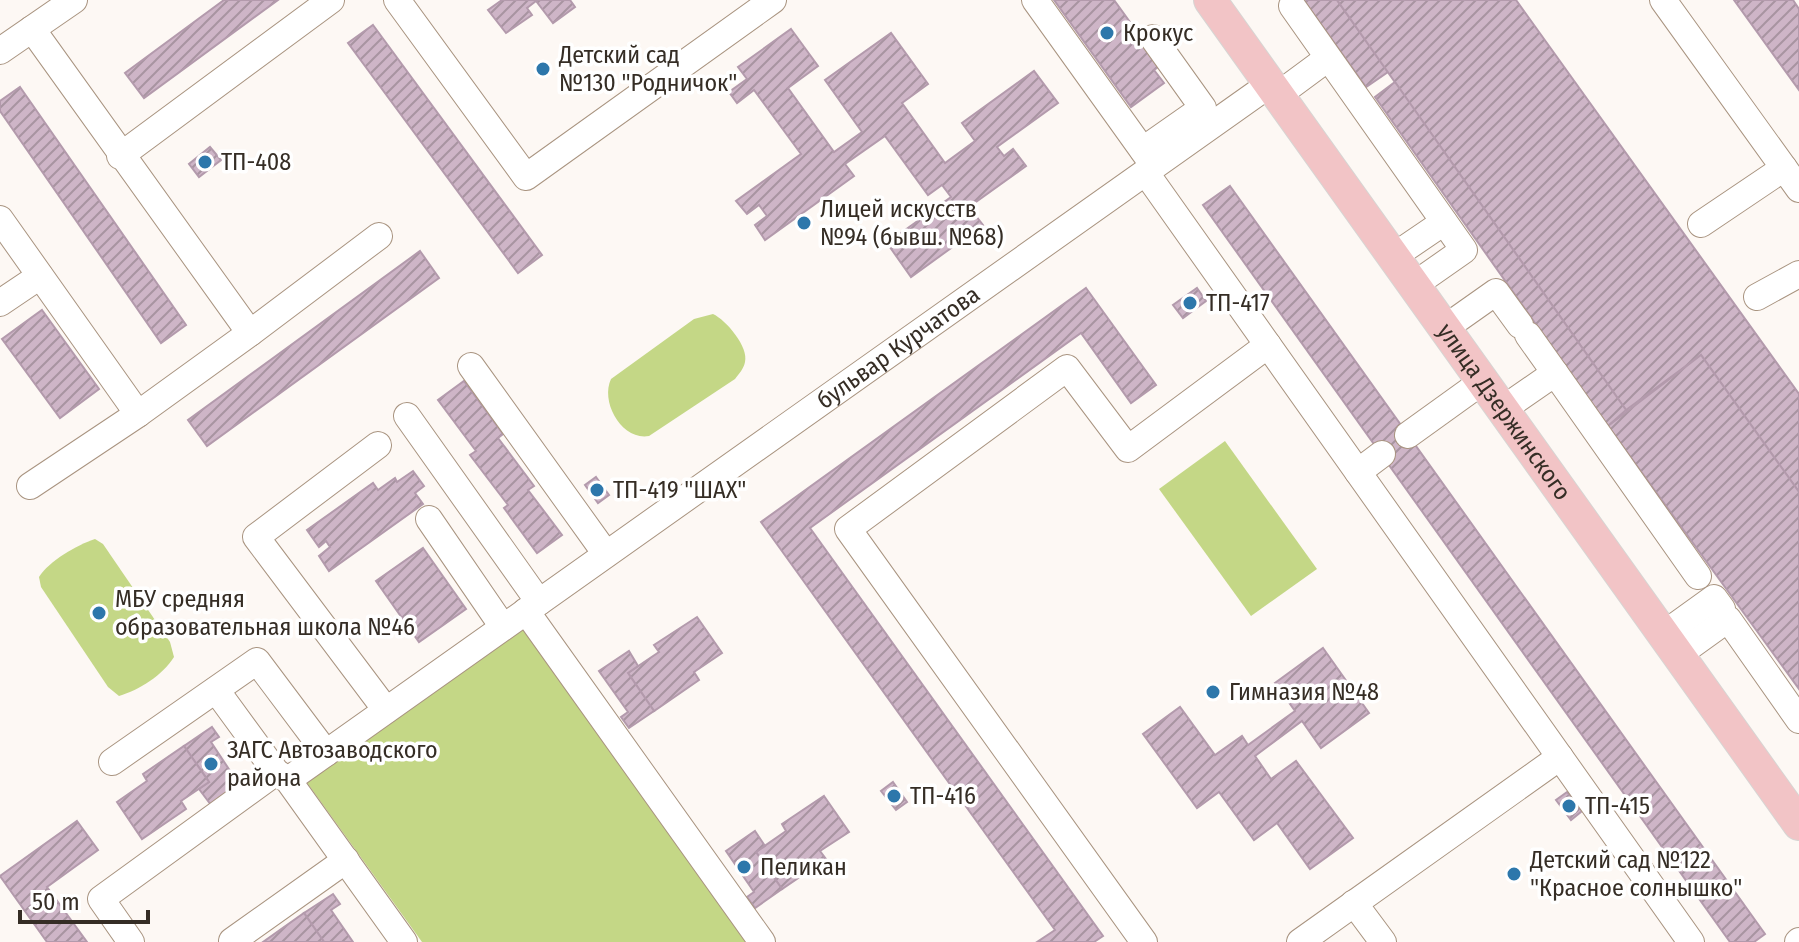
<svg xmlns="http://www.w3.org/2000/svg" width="1799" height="942" font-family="'Fira Sans Condensed',sans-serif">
<defs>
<pattern id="building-hatch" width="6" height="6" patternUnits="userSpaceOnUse" patternTransform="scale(2)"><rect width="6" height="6" fill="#ceb5c7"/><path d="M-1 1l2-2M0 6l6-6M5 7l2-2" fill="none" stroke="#a894a1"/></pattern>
</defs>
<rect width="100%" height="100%" fill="#fdf8f4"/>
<g fill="#c4d786">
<path d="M713,314c13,6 36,33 32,48 -1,6 -6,12 -10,17l-86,57c-27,5 -49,-34 -38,-57l83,-60z"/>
<path d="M1225,441l92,128 -66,47 -92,-127z"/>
<path d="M95,539l8,5 67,98 4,15c-11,18 -35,33 -55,39l-11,-9 -67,-100 -2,-10c10,-16 38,-32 56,-38z"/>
<path d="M521,626l226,316h-325l-117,-162z"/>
</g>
<g fill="url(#building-hatch)" stroke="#b39aac" stroke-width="2">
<path d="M224,0h54l-134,98 -19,-25z"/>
<path d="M502,0h68l5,7 -22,16 -17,-22 -9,7 5,7 -26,18 -18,-23z"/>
<path d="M1054,0h60l47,65 -7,5 10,13 -33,24z"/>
<path d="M1307,0h30l51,72 -22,15 -61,-85z"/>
<path d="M1337,0h179l283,394v98l-98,-137 -75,55z"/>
<path d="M1734,0h59l6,9v81z"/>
<path d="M373,25l169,230 -24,18 -170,-230z"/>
<path d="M791,29l27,37 -30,22 46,64 28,-20 -37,-52 66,-47 37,51 -26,19 43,60 30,-22 -13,-18 72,-52 24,32 -61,44 7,9 9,-7 13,17 -57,41 14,18 -72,52 -24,-34 64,-46 -9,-12 -14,10 -43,-59 -40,28 9,12 -89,64 -10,-15 12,-9 -8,-11 -12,9 -11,-13 65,-47 -47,-64 -17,13 -8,-11 18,-13 -9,-12z"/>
<path d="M1395,82l231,328 -18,16 -233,-329z"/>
<path d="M20,87l166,238 -25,18 -161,-232v-10z"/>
<path d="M210,147l11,13 -22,17 -10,-13z"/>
<path d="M1230,186l535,748 -11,8h-24l-527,-737z"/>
<path d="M420,251l19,27 -232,168 -19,-26z"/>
<path d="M1086,288l70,97 -25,18 -50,-70 -271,195 293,408 -9,6h-57l18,-12 -294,-408z"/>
<path d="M1197,288l9,13 -23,17 -10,-13z"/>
<path d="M42,310l57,79 -39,29 -58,-79z"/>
<path d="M1701,355l98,137v197l-191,-263z"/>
<path d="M464,381l39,53 -5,4 36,48 -6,4 34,45 -25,18 -33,-45 4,-3 -38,-50 6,-4 -38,-51z"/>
<path d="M413,471l11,15 -9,7 8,11 -94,67 -10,-15 11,-9 -4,-6 -7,6 -12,-17 66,-47 5,7 17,-12 2,4z"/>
<path d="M596,477l13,18 -11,8 -13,-18z"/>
<path d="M423,548l43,61 -47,33 -43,-61z"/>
<path d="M697,617l25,36 -28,19 5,8 -45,31 -26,-38 31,-21 -5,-7z"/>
<path d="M1323,648l46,65 -48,35 -19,-27 -47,35 16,23 25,-18 57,77 -43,31 -33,-46 -23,17 -35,-48 -22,16 -54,-74 37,-27 35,48 27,-19 6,9 47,-34 -20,-28z"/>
<path d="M629,651l9,15 -10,7 26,38 -25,17 -8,-11 7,-5 -29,-41z"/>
<path d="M212,727l7,10 -8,5 29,44 -29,19 -12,-16 10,-7 -25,-36z"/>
<path d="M184,746l25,36 -28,19 5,8 -44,30 -25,-37 30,-21 -4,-7z"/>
<path d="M893,782l14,20 -11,8 -15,-19z"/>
<path d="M1567,792l15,19 -11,9 -15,-20z"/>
<path d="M824,796l25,36 -29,19 6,8 -44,30 -26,-37 30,-21 -4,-7z"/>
<path d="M77,821l21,29 -51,37 40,55h-40l-47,-66z"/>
<path d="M755,831l10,15 -9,6 26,37 -27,19 -8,-11 7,-5 -28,-41z"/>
<path d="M333,894l7,10 -9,6 22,32h-29l-20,-29z"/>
<path d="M304,913l20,29h-61z"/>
</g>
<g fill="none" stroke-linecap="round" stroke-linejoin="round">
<defs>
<g id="minor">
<path d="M397,0l129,177 247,-177"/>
<path d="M1035,0l119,166"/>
<path d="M1663,0l136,189"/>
<path d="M1292,6l172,244 -50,35"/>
<path d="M32,29l218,304 129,-97"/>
<path d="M0,51l74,-51"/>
<path d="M1278,95l50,-37"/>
<path d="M1143,150l60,-42 -50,-70"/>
<path d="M120,156l211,-156"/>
<path d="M1146,173l545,769"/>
<path d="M0,219l138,195 112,-81"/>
<path d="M1701,224l83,-56"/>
<path d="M1394,256l50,-34"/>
<path d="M1757,297l42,-23"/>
<path d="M0,303l40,-27"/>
<path d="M1445,328l51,-36 24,33"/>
<path d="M1528,335l27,38"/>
<path d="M471,366l135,188"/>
<path d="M1503,409l52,-36 143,203"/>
<path d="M407,416l132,186"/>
<path d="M1408,435l75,-54"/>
<path d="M378,445l-122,92 130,173"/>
<path d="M1358,472l24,-18"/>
<path d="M30,486l108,-72"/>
<path d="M429,519l74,108"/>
<path d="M526,611l236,331"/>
<path d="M1664,634l50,-36 8,11"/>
<path d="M1678,655l50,-36 71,101"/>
<path d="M216,690l60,82 12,8 116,162"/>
<path d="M112,762l145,-101 69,92"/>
<path id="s1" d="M288,780l982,-696"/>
<path d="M1354,903l29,39"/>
<path d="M232,941l114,-81"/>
<path d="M131,942l-30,-43 175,-127"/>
<path d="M1144,942l-296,-413 219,-161 61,81 140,-104"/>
<path d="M1300,942l260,-185"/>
<path d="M1798,942l1,-1"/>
</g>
<g id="major">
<path id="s2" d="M1210,0l589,824"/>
</g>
</defs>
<use href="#minor" stroke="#a99480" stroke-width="28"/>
<use href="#major" stroke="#d7d5d3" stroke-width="34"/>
<use href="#minor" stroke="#fff" stroke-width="26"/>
<use href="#major" stroke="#f2c4c6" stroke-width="32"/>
</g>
<g fill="#2d77ab" stroke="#fff" stroke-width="3">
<circle cx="1107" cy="33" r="8"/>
<circle cx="543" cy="69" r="8"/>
<circle cx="205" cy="162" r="8"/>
<circle cx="804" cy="223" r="8"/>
<circle cx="1190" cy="303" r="8"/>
<circle cx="597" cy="490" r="8"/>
<circle cx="99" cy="613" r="8"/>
<circle cx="1213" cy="692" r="8"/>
<circle cx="211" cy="764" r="8"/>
<circle cx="894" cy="796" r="8"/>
<circle cx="1569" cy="806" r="8"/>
<circle cx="744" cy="867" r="8"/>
<circle cx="1514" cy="874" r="8"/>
</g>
<g text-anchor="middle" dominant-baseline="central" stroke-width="7" stroke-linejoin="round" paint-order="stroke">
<g font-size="24" fill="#352d25" stroke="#fff" text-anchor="start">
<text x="1123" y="33">Крокус</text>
<text x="559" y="55">Детский сад<tspan x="559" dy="28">№130 "Родничок"</tspan></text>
<text x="221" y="162">ТП-408</text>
<text x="820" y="209">Лицей искусств<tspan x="820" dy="28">№94 (бывш. №68)</tspan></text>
<text x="1206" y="303">ТП-417</text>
<text x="613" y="490">ТП-419 "ШАХ"</text>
<text x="115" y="599">МБУ средняя<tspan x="115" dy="28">образовательная школа №46</tspan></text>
<text x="1229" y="692">Гимназия №48</text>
<text x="227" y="750">ЗАГС Автозаводского<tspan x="227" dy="28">района</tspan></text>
<text x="910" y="796">ТП-416</text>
<text x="1585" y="806">ТП-415</text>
<text x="1530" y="860">Детский сад №122<tspan x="1530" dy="28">"Красное солнышко"</tspan></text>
<text x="760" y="867">Пеликан</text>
</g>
<g font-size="24" fill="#352d25" stroke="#fff">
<text stroke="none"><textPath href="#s1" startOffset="748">бульвар Курчатова</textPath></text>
<text stroke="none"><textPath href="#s2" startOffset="506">улица Дзержинского</textPath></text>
</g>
</g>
<path d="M20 910v12h128v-12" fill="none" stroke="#352d25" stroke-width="4"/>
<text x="32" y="910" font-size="24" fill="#352d25" stroke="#ffffff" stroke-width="6" paint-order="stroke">50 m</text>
</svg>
